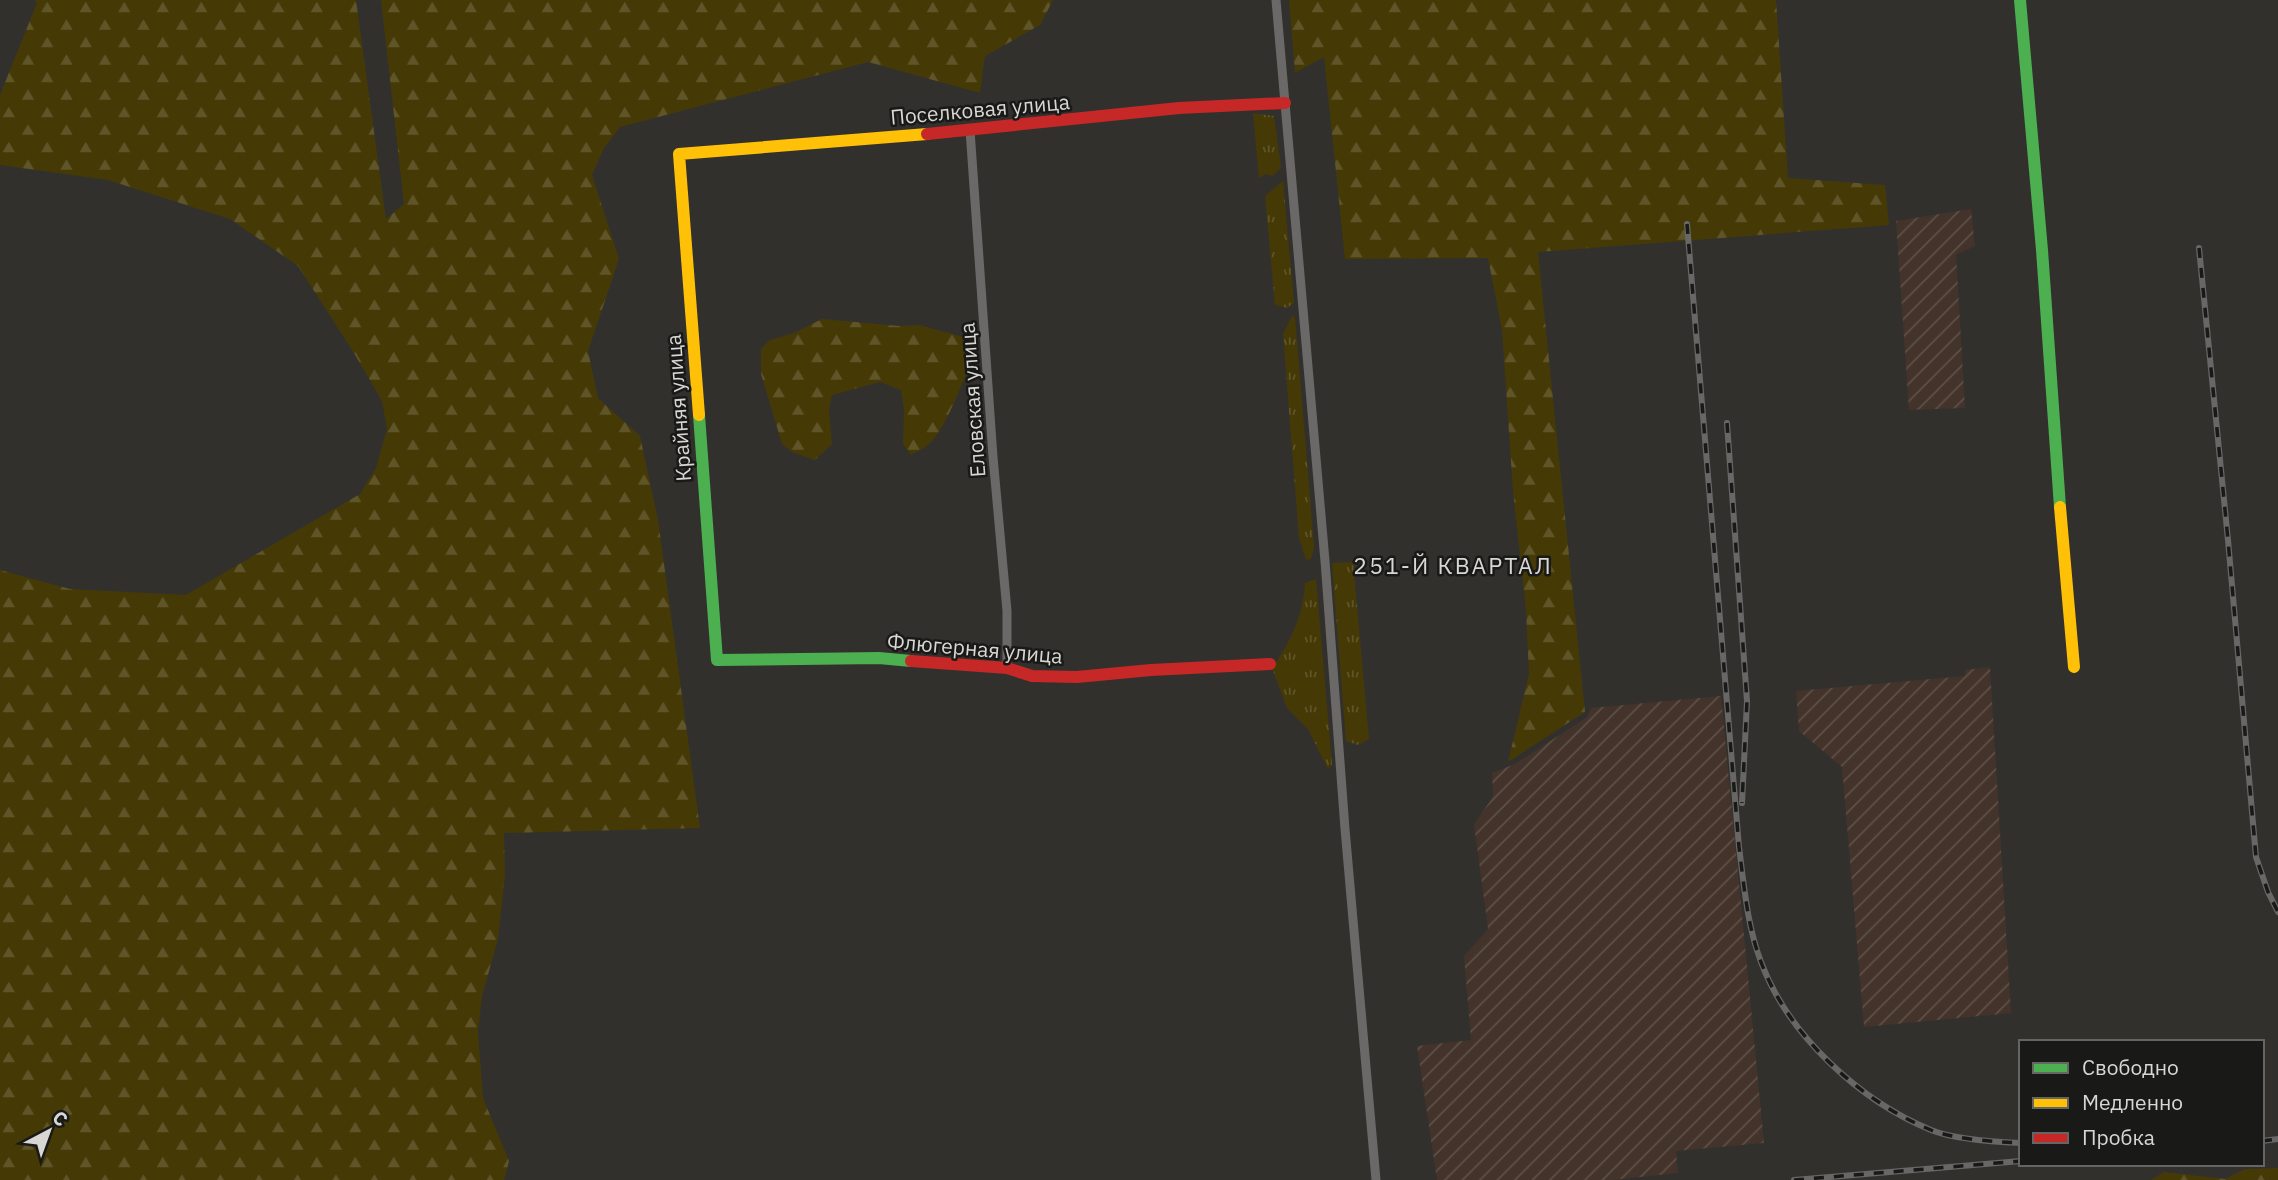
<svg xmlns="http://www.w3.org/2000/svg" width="2278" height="1180" font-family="'IBM Plex Sans',sans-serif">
<defs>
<pattern id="industrial-furrows" width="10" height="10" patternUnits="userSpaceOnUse" patternTransform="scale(1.75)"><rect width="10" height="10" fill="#43332a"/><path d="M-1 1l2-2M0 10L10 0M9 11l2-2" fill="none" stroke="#5d5048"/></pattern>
<pattern id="grass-tufts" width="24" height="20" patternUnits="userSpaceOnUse" patternTransform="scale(1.75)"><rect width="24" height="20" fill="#453906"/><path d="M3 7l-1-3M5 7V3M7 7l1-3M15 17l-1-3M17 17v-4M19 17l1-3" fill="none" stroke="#5f5529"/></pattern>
<pattern id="forest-firs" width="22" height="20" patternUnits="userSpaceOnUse" patternTransform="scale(1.75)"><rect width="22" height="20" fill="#453906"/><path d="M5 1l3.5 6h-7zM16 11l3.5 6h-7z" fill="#5f5529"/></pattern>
</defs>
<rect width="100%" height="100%" fill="#31302d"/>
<g fill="url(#industrial-furrows)">
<path d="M1971,209l4,37 -19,9 9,153 -56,2 -13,-189z"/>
<path d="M1990,667l21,346 -147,14 -22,-260 -43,-36 -3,-40 169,-15v-6z"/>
<path d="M1721,696l43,447 -88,8 2,22 -66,7h-175l-20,-134 54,-6 -7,-84 24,-27 -14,-105 19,-27 -1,-24 23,-9 72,-47 4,-9z"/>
</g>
<g fill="url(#grass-tufts)">
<path d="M1253,113l21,3 7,51 -8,9 -7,-2 -7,4z"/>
<path d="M1283,181l11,122 -7,5 -12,-3 -10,-109z"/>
<path d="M1292,316l3,1 19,230 -3,12 -5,1 -7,-22 -16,-204z"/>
<path d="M1353,562l16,177 -11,6 -12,-4 -14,-178z"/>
<path d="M1316,579l16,186 -4,4 -20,-40 -21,-21 -15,-40c19,-27 31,-52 33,-85z"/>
</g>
<g fill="url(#forest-firs)">
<path d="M35,0h321l30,219 18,-15 -23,-204h672l-13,25 -55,31 -5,37 -112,-31 -248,65 -16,21 -12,27 27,84 -31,92 10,47 42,38 18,84 42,308 -196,5 1,42 -7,64 -16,57 -4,36 5,66 26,63 -5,19h-504v-610l70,19 116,6 174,-101 16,-26 11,-39 -5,-28 -28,-48 -56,-87 -68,-47 -122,-39 -108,-15v-70l37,-92z"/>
<path d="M1289,0h487l12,178 97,7 4,40 -351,27 47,460 -77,50 21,-88 -3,-64 -13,-119 -11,-161 -14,-72 -143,1 -21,-202 -29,16z"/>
<path d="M822,319l77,7 20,-1 44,12 10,17c-6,20 -28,76 -43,89 -5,5 -13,8 -19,12l-8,-11 1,-34 -3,-20 -21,-8 -48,13 -3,15 3,34 -17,16 -23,-8 -10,-8 -21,-70v-25l9,-9 24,-7z"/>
<path d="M2278,1168v12h-127l13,-8 61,7 20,-10z"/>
</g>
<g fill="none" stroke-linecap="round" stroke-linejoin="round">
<g stroke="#6a6968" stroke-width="9">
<path d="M1276,0l49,561 20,268 31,351"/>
<path d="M970,130l23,327 14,154v57"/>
</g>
<g stroke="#4caf50" stroke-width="12">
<path d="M2020,0l22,250 18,257"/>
<path d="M699,415l18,245 162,-2 32,3"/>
</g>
<g stroke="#ffc107" stroke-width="12">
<path d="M699,415l-20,-261 248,-20"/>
<path d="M2060,507l14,160"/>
</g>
<g stroke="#c62828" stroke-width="12">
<path d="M927,134l252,-26 106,-5"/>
<path d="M911,661l96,7 25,8 45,1 74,-7 119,-6"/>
</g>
<defs>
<g id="rail">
<path d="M1687,224l52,623c5,38 8,78 22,115 27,73 99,139 170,168 22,9 65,12 90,13"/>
<path d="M2199,248l29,292 28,317 12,35 10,20"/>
<path d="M1727,423l20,278 -5,102"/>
<path d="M2262,1141l16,-2"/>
<path d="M1794,1180l227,-19"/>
</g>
</defs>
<use href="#rail" stroke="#686766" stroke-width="6"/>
<use href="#rail" stroke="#191917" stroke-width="3.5" stroke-dasharray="10" stroke-linecap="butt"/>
</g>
<g text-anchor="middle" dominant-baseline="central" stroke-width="5" stroke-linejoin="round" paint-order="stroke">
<g font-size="21" fill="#d8d7d4" stroke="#191917">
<text transform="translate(980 109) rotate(-5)">Поселковая улица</text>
<text transform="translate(972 400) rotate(-94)">Еловская улица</text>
<text transform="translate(678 408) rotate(-94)">Крайняя улица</text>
<text transform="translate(975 648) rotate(5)">Флюгерная улица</text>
</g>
<g font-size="23" letter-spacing="2" fill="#d8d7d4" stroke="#191917">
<text x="1453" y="565">251-Й КВАРТАЛ</text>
</g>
</g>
<rect x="2019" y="1040" width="245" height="126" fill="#191917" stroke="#656563" stroke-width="2"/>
<rect x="2033" y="1063" width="35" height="10" fill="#4caf50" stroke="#656563" stroke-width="2"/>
<text x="2082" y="1075" font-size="21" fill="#d8d7d4">Свободно</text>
<rect x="2033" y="1098" width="35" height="10" fill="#ffc107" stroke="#656563" stroke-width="2"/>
<text x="2082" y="1110" font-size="21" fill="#d8d7d4">Медленно</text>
<rect x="2033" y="1133" width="35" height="10" fill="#c62828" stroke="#656563" stroke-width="2"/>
<text x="2082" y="1145" font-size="21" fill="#d8d7d4">Пробка</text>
<g transform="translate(49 1131) rotate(41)" stroke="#191917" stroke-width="5" paint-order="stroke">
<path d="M0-5L12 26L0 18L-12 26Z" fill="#d8d7d4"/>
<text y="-10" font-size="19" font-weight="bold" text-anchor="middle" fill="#d8d7d4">С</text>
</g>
</svg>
